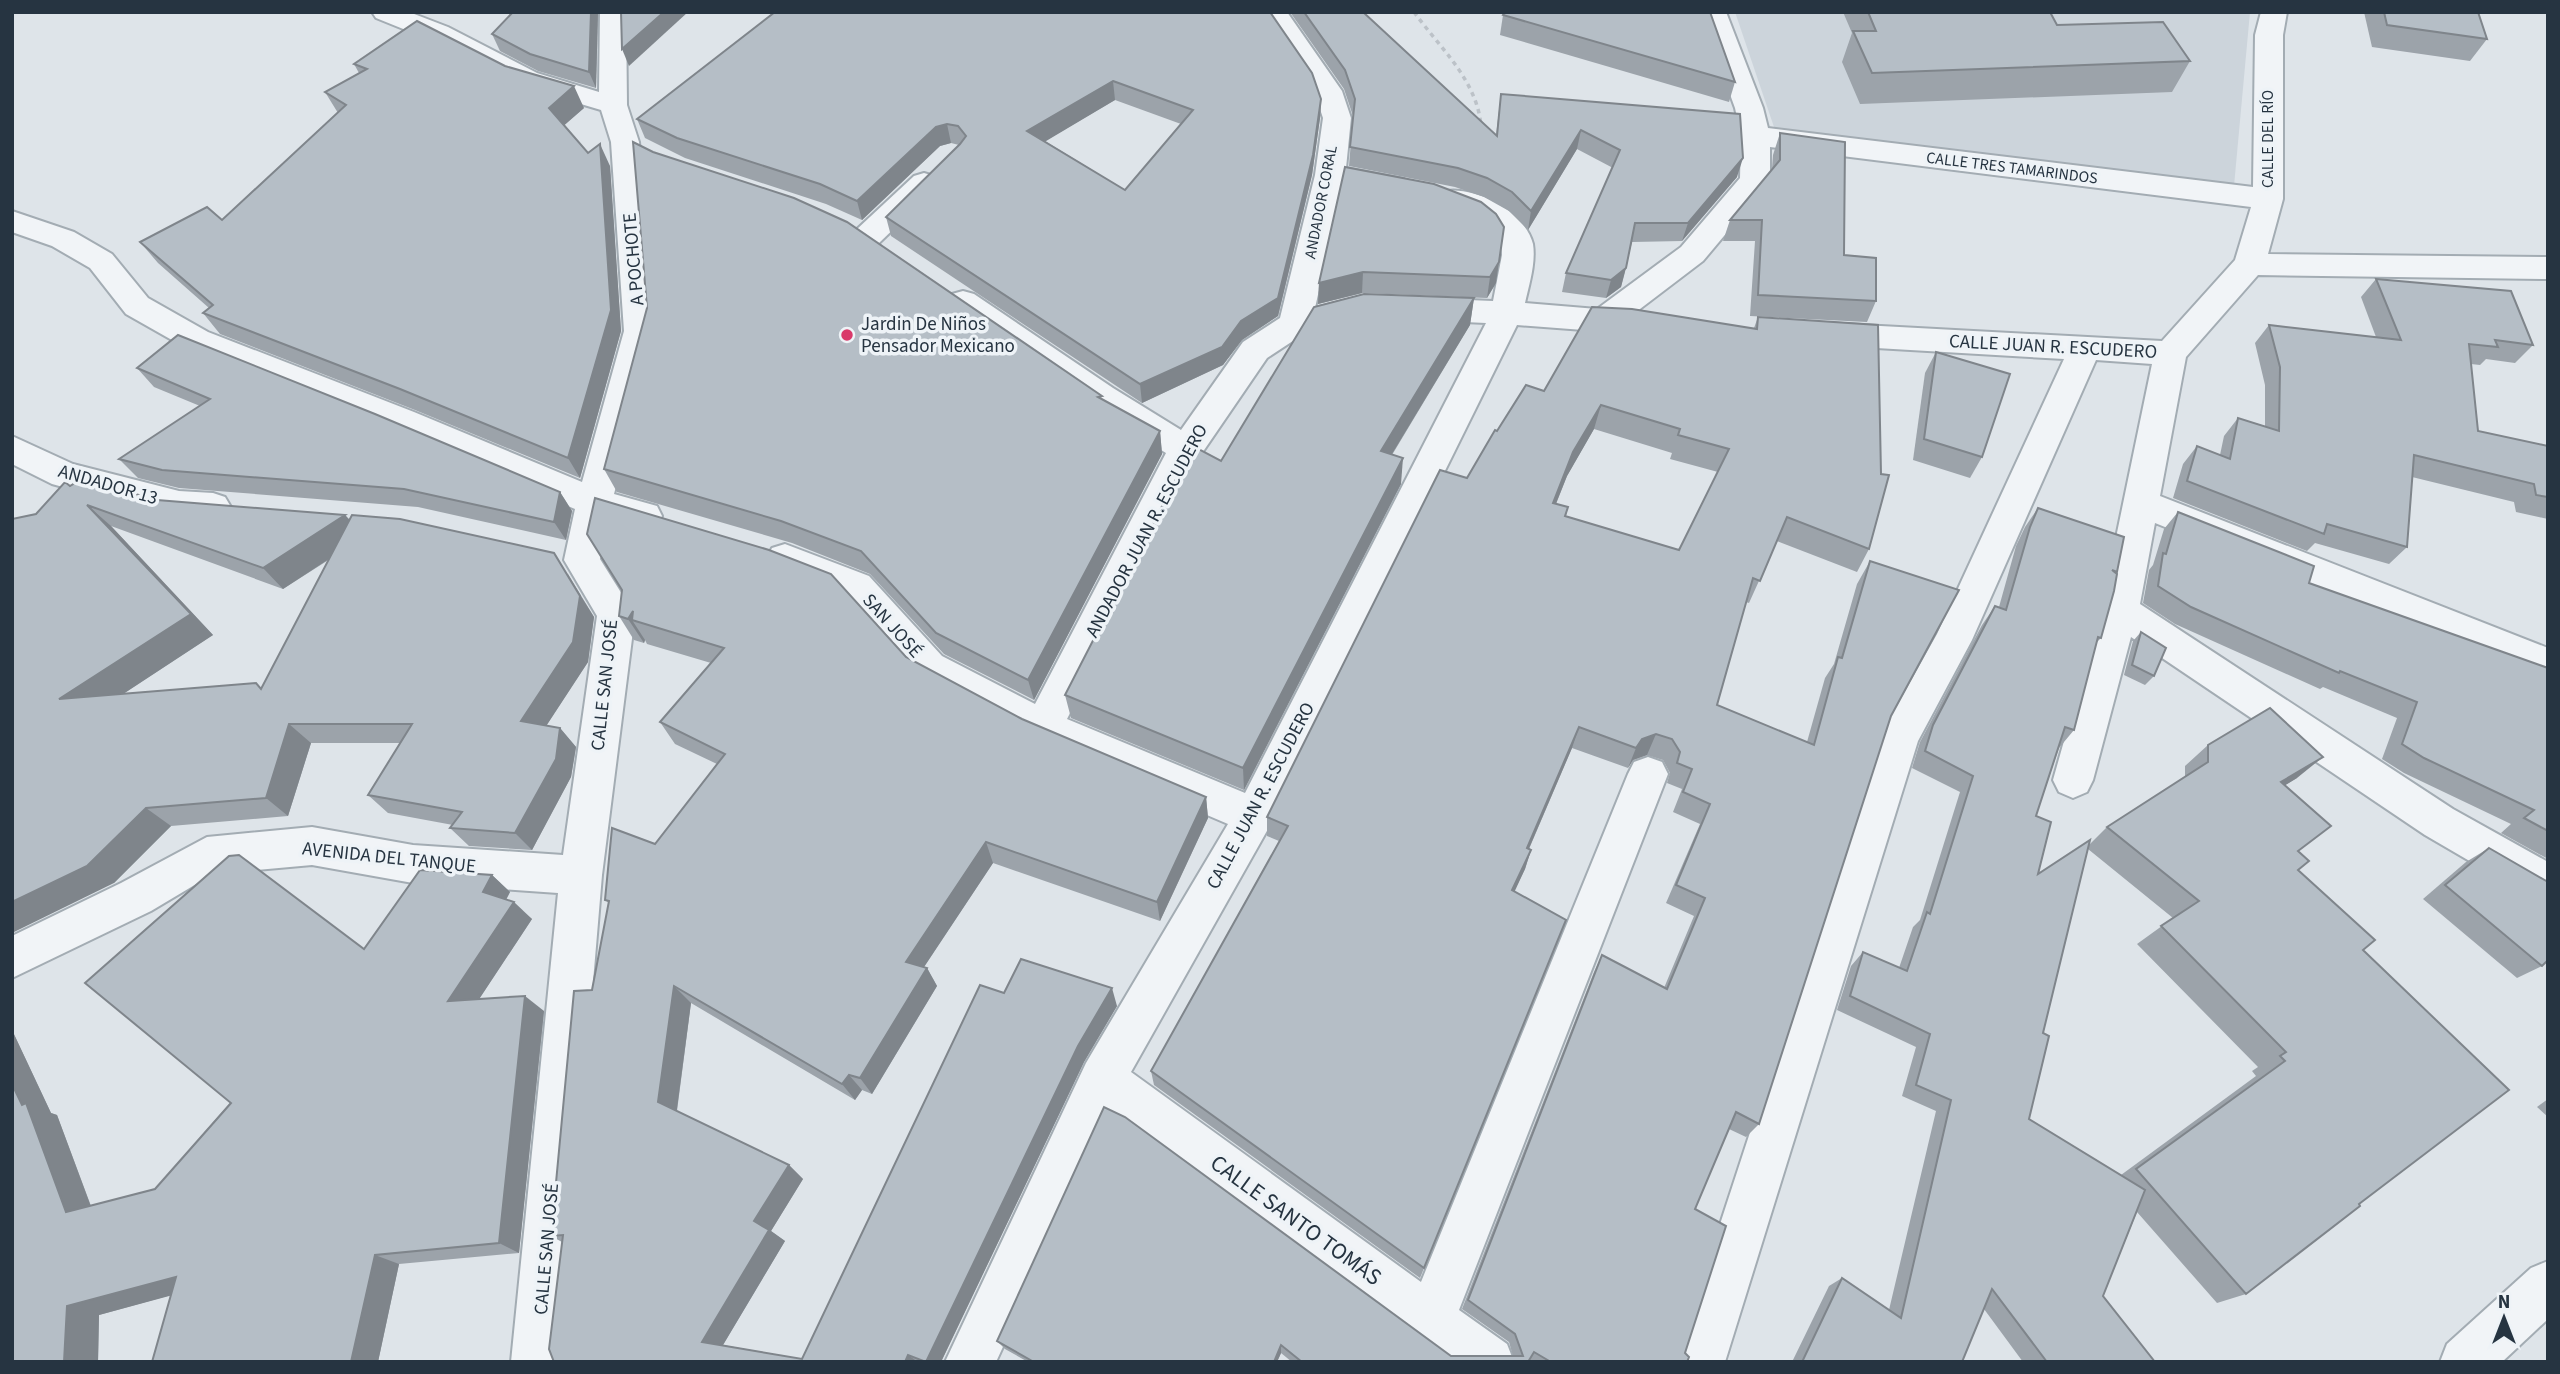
<svg xmlns="http://www.w3.org/2000/svg" width="2560" height="1374" font-family="'Source Sans 3',sans-serif">
<rect width="100%" height="100%" fill="#dee4e9"/>
<path fill="#ccd4db" d="M1735,12h515l-16,174 -459,-56z"/>
<g fill="none" stroke-linecap="round" stroke-linejoin="round">
<defs>
<g id="minor">
<path d="M372,12h37l39,15 89,46 62,19 1,-80h26l1,93 12,37 17,189 -42,163 43,12 5,10 -5,10 -13,4 -36,-10 -8,39 35,56 -33,260 -41,487h-50l47,-469 -145,-10 -101,-18 -99,9 -62,37 -139,67v-42l109,-53 86,-46 105,-10 101,18 150,10 34,-239 -33,-56 11,-51 -185,-79 -204,-82 -60,-34 -36,-46 -38,-22 -40,-14v-21l62,21 38,22 36,44 60,34 206,80 168,70 42,-151 -13,-189 -10,-32 -84,-25 -89,-46 -52,-21z"/>
<path d="M1260,12h27l55,79 9,27 -5,50 58,11 4,7 -4,7 -11,3 -51,-9 -27,121 41,-10 11,3 5,8 -5,8 -62,16 -38,25 -67,98 -133,263 178,74 241,-470 -66,-3 -11,-3 -5,-8 5,-8 11,-3 73,3 9,-46 -2,-17c-17,-21 -55,-26 -63,-39l4,-7c32,-8 84,19 92,52 3,19 -4,41 -8,59l72,6 84,-62 59,-69 1,-42 -6,-28 -35,-96h26l37,96 5,20 485,59 2,-152 6,-23h26l-4,23v164l-15,55 280,3v22l-290,-4 -72,82 -26,139 388,152v33l-393,-158 -15,81 313,205 95,53v41l-15,-5 -108,-63 -294,-198 -38,143 -6,12 -14,6 -14,-6 -6,-12 48,-170 51,-246 -56,-4 -124,280 -54,101 -193,621h-50l204,-624 58,-104 127,-275 -239,-14 -11,-3 -5,-8 5,-8 11,-3 337,18 73,-81 16,-53 -481,-60v33l-5,7 -62,74 -67,51 11,3 5,8 -5,8 -11,3 -119,-9 -249,504 -137,243 290,210 207,-508 6,-12 14,-5 14,5 6,12 -209,536 48,34 7,18h-67l-337,-249 -114,249h-51l141,-299 142,-239 -199,-85 -113,-61 -73,-82 -71,-28 -5,-10 5,-10 13,-4 84,32 73,80 93,48 131,-251 -77,-47 -137,-96 -5,-8 5,-8 11,-3 11,3 139,94 68,42 62,-88 37,-24 35,-143 8,-57 -9,-27z"/>
<path d="M924,173l10,3 5,7 -5,7 -56,54 -11,3 -11,-3 -4,-7 4,-7 58,-54z"/>
<path d="M12,436l61,28 106,27 34,2 12,4 6,10 -6,10 -12,4 -34,-2 -127,-35 -40,-20z"/>
<path d="M2548,1261v58l-46,43h-62l7,-18 84,-76z"/>
</g>
</defs>
<use href="#minor" stroke="#a3acb3" stroke-width="4"/>
<path stroke="#bcc2c8" stroke-width="3.5" stroke-dasharray="4.5 4.5" stroke-linecap="butt" d="M1414,12c26,36 63,68 67,114"/>
<use href="#minor" fill="#f1f4f7" fill-rule="evenodd"/>
</g>
<g fill="#9ca3aa" fill-rule="evenodd">
<path d="M598,12l-2,76 -58,-17 -38,-20 -8,-17z"/>
<path d="M775,12l546,87 -1,19 -8,57 -34,141 -36,24 -19,25 -81,38 -251,-167 -5,-19 73,-72 -8,-2 -11,3 -78,74 -36,-16 -141,-46 -40,-20 -8,-19zM1115,100l66,24 -56,66 -80,-49z"/>
<path d="M1290,12h73l133,123 5,-41 236,83 -55,64 -50,1 -11,45 -15,11 -44,-6 4,-19 47,-105 -36,-19 -49,81 -19,-19 -25,-14 -29,-10 -106,-21 4,-50 -9,-27z"/>
<path d="M1843,12h207l7,13 133,36 -18,31 -312,12 -18,-42 10,-29z"/>
<path d="M2364,12h114l9,27 -17,22 -98,-14z"/>
<path d="M1503,15l232,67 -6,20 -229,-67z"/>
<path d="M354,64l230,44 -20,17 24,28 22,13 11,165 -41,147 -165,-68 -195,-76 -17,-21 6,-5 -51,-45 -18,-21 82,-22 116,-107 -13,-21 34,-19z"/>
<path d="M1780,133l64,122 32,46 -9,21 -117,-6 5,-75h-32l7,-21 42,-51 1,-14z"/>
<path d="M1434,184l62,99 -9,15 -125,-5 -44,11 1,-21z"/>
<path d="M2376,279l157,66 -18,18 -29,-4 -6,6 -9,-1 7,67 70,15v73l-32,-7 -2,-10 -102,-25 -5,70 -18,17 -74,-21 -8,8 -134,-53 10,-34 14,-18 23,9 4,-19 14,-18 27,8v-41l-10,-42 14,-18 107,12 -15,-40z"/>
<path d="M1474,298l-4,27 -78,130 9,29 -157,306 -173,-72 -6,-23 156,-234z"/>
<path d="M1758,317l111,232 -12,23 -80,-31 -28,62 -3,-1 -29,103 90,37 18,-64 9,-14 23,-80 13,-23 21,155 -132,408 -13,13 -17,-8 -34,80 -10,144 2,9h-156l-2,-1 -1,1h-236l-11,-9 -4,9h-249l-23,-13 -8,-8 107,-234 347,249h62l-4,-14 -47,-33 132,-337 8,-17 62,33 30,-72 -28,-13 34,-79 -27,-12 9,-23 -15,-6 3,-10 -7,-13 -16,-5 -14,5 -5,8 -56,-20 -43,101 2,1 -6,19 -11,22 52,29 -146,358 -266,-193 -3,-14 128,-230 -12,-5v-19l200,-339 30,-47 47,-40 210,-63zM1594,429l78,24 -2,6 48,13 -39,78 -113,-34 2,-9 -12,-3 11,-28z"/>
<path d="M1936,352l46,105 -12,21 -57,-18 12,-87z"/>
<path d="M137,368l423,124 12,19 -6,29 -148,-33 -239,-19 -41,-10 -19,-19 81,-53 -46,-19z"/>
<path d="M1103,400l57,31 2,23 -128,246 -90,-46 -74,-80 -78,-31 -175,-51 -13,-23z"/>
<path d="M70,486l87,14 188,15 5,5 218,54 26,43 -6,45 -42,64 14,2 16,19 -5,30 -39,73 -63,-4 -19,-18 3,-3 -65,-12 -20,-18 32,-52h-89l-23,73 -117,10 -57,57 -78,-369zM111,526l172,63 47,-30 -68,129 -139,6 90,-59z"/>
<path d="M2038,508l79,64 -16,66 -4,4 -23,88 -15,18 -23,68 2,58 51,-29 18,-18 78,-50v-11l23,-21 89,33 -12,7 13,66v19l65,80 -4,254 -113,90 -29,9 -80,-91 -34,84 52,66h-132l-39,-53 -22,53h-170l37,-76 13,-8 47,32 47,-199 -34,-15 14,-49 -79,-37 14,-44 12,-14 36,16 14,-41 7,-7 40,-128 -48,-24 8,-26 62,-117 13,-19 4,1 17,-61 9,-19zM2088,849l85,69 -36,26 121,123 -6,4 4,5 -135,99 -92,-56 14,-86z"/>
<path d="M2178,512l131,71 239,85v191l-47,-26 10,-9 -107,-51 -22,-14 15,-41 -74,-31 -3,2 -145,-65 -32,-21 6,-33 4,-5 11,-36z"/>
<path d="M619,616l287,41 116,62 184,78 2,21 -48,103 -167,-58 -69,104 3,1 10,18 -65,108 -10,-4 -7,10 -164,-97 -14,108 112,54 14,14 -32,52 14,10 -62,104 79,14 202,-366 113,13 -33,56 -143,300h-387l8,-120 -11,-6 41,-246 17,-87 -4,-3 50,-56 62,-80 -42,-20 -15,-22 51,-59 -64,-19 -2,-4 -1,3 -10,-3z"/>
<path d="M2141,632l13,44 -9,9 -21,-10 9,-34z"/>
<path d="M2489,848l53,118 -25,12 -94,-79 43,-37z"/>
<path d="M492,875l18,17 -4,8 26,19 -53,80 65,12 -25,242 -120,11 -21,98h-225l18,-67 -72,20 -1,47h-86v-332l39,83 6,2 34,91 64,-17 209,-240z"/>
<path d="M2548,1099v18l-11,-10z"/>
</g>
<g fill="#7f858b">
<path d="M591,12h7l-2,76 -7,-16z"/>
<path d="M664,12h24l-59,54 -7,-17z"/>
<path d="M1113,81l2,19 -84,50 -4,-19z"/>
<path d="M574,86l10,22 -24,21 -11,-21z"/>
<path d="M1321,99l-1,19 -8,57 -34,141 -36,24 -19,25 -81,38 -2,-19 101,-63z"/>
<path d="M947,124l4,19 -11,3 -78,74 -5,-19 79,-74z"/>
<path d="M1581,130l-4,19 -49,81 3,-19z"/>
<path d="M600,144l10,22 11,165 -41,147 -12,-20z"/>
<path d="M1743,158l-6,19 -55,64 6,-18z"/>
<path d="M1499,262l-3,21 -9,15 3,-21z"/>
<path d="M1626,268l-5,19 -15,11 5,-18z"/>
<path d="M1363,272l-1,21 -44,11 1,-21z"/>
<path d="M1474,298l-4,27 -92,152 3,-26z"/>
<path d="M1601,405l-7,24 -27,47 -20,50 6,-23 20,-51z"/>
<path d="M1160,431l2,23 -128,246 -6,-20z"/>
<path d="M1403,458l-2,26 -157,306 -1,-22z"/>
<path d="M560,492l12,19 -6,29 -12,-18z"/>
<path d="M87,505l24,21 102,109 -128,84 -26,-20z"/>
<path d="M345,515l19,21 -81,53 -20,-21z"/>
<path d="M554,553l40,64 -6,45 -51,78 -16,-19z"/>
<path d="M633,611l-1,9 13,20 -1,3 -16,-24z"/>
<path d="M289,724l22,19 -23,73 -22,-18z"/>
<path d="M1579,727l-7,21 -51,119 6,-19z"/>
<path d="M560,728l16,19 -5,30 -39,73 -17,-17z"/>
<path d="M1656,734l-9,21 -14,5 -5,8 8,-20 6,-9z"/>
<path d="M2323,757l-26,21 -41,25 25,-21z"/>
<path d="M1206,797l2,21 -48,103 -3,-19z"/>
<path d="M146,808l25,18 -57,57 -102,50v-31z"/>
<path d="M986,842l7,21 -77,116 -10,-17z"/>
<path d="M1531,850l-6,19 -18,39 5,-18z"/>
<path d="M492,875l18,17 -9,17 -18,-17z"/>
<path d="M514,902l18,17 -64,97 -20,-15z"/>
<path d="M927,968l10,18 -65,108 -12,-16z"/>
<path d="M674,986l17,17 -15,113 -18,-14z"/>
<path d="M1112,988l5,18 -33,56 -143,300h-15l152,-316z"/>
<path d="M525,996l19,15 -25,242 -20,-10z"/>
<path d="M12,1030l39,83 6,2 40,108 -31,-11 -54,-128z"/>
<path d="M849,1075l13,15 -7,10 -13,-16z"/>
<path d="M789,1165l14,14 -32,52 14,10 -65,109 -18,-8 52,-121z"/>
<path d="M375,1255l24,9 -21,98h-27z"/>
<path d="M176,1277l30,9 -107,29 -1,47h-34l3,-56z"/>
<path d="M1281,1345v8l-4,9h-3z"/>
<path d="M908,1355l10,7h-13z"/>
</g>
<g fill="#b5bec6" stroke="#7f858b" stroke-width="2" fill-rule="evenodd">
<path d="M513,12h78l-2,60 -59,-18 -38,-20z"/>
<path d="M621,12h43l-42,37z"/>
<path d="M775,12h495l42,61 9,26 -8,56 -35,143 -37,23 -19,26 -82,37 -254,-167 74,-73 6,-8 -8,-10 -11,-2 -11,3 -79,74 -37,-17 -143,-46 -40,-19zM1113,81l80,29 -68,80 -98,-59z"/>
<path d="M1304,12h59l134,124 4,-42 239,20 3,44 -55,65h-53l-9,45 -15,12 -45,-7 54,-123 -39,-20 -50,81 -19,-19 -25,-14 -29,-10 -108,-21 5,-48 -10,-29z"/>
<path d="M1505,12h205l25,70 -232,-67z"/>
<path d="M1868,12h182l7,13 106,-3 27,39 -318,12 -19,-42h23z"/>
<path d="M2384,12h94l9,27 -100,-14z"/>
<path d="M417,21l88,45 69,20 -25,22 39,45 12,-9 11,166 -43,148 -168,-69 -197,-76 10,-8 -73,-63 67,-35 15,13 124,-115 -21,-13 42,-23 -13,-5z"/>
<path d="M1780,133l65,9 -1,113 32,3v43l-118,-6 4,-75h-32l50,-60z"/>
<path d="M633,142l20,10 141,46 53,24 255,174 -4,1 62,34 -132,249 -92,-47 -75,-82 -80,-30 -177,-52 43,-161z"/>
<path d="M1345,167l89,17 47,18 15,12 8,13 -5,35 -9,15 -127,-5 -44,11z"/>
<path d="M2376,279l135,12 22,54 -38,-5 3,7 -29,-3 9,87 70,15v51l-12,-2 -2,-11 -120,-29 -7,92 -80,-23 -3,10 -137,-53 10,-35 33,13 8,-41 41,13 1,-64 -11,-42 132,15z"/>
<path d="M1364,294l110,4 -93,153 22,7 -160,310 -178,-73 128,-249 28,15 93,-154z"/>
<path d="M1592,307l40,2 125,20 1,-12 120,8 3,149 8,1 -20,74 -82,-32 -27,64 -7,-3 -36,127 97,40 24,-88 4,1 28,-97 89,29 -68,126 -132,408 -23,-12 -41,97 31,17 -41,127 4,4 -2,5h-136l-17,-10 -6,10h-226l-21,-17 -7,17h-240l-37,-21 107,-234 21,10 326,239h72l-8,-22 -47,-34 134,-345 65,34 38,-91 -29,-13 34,-81 -27,-12 9,-23 -15,-6 3,-11 -8,-13 -16,-5 -14,5 -6,9 -57,-21 -52,121 4,2 -19,40 54,30 -142,348 -273,-197 137,-245 -21,-9 173,-347 27,8 28,-48 2,1 29,-46 18,6zM1601,405l79,24 -2,6 51,14 -50,101 -114,-34 3,-9 -15,-4 20,-51z"/>
<path d="M178,335l197,79 185,78 -6,30 -150,-33 -242,-19 -43,-11 91,-60 -73,-31z"/>
<path d="M1936,352l74,22 -28,83 -58,-18z"/>
<path d="M81,479l76,21 188,15 -82,53 -176,-63 104,109 -132,85 197,-16 5,6 91,-174 48,4 154,34 26,43 -7,46 -52,79 39,7 -4,31 -41,74 -65,-5 12,-16 -94,-17 44,-71h-123l-23,74 -120,10 -59,58 -75,36v-383l24,-5 29,-32 5,4z"/>
<path d="M595,498l174,52 62,24 75,83 116,62 184,78 -49,105 -171,-60 -80,120 21,6 -67,110 -11,-3 -7,9 -168,-98 -16,116 131,63 -35,56 15,9 -67,112 100,17 178,-374 24,8 17,-34 91,29 -34,58 -152,316 -18,-7 -3,7h-351l-5,-13 14,-114 -12,1 23,-245 18,-1 17,-89 -4,-1 7,-72 43,16 70,-90 -65,-32 64,-74 -92,-28 1,-9 -5,8 -9,-3 3,-26 -35,-56z"/>
<path d="M2038,508l86,29 -7,35 -5,-2 5,4 -3,17 -13,47 -3,-1 -24,93 -9,-3 -29,89 15,6 -13,52 52,-34 -47,193 6,3 -20,83 116,71 -42,106 52,66h-108l-55,-73 -30,73h-160l40,-84 59,40 50,-218 -35,-15 14,-51 -80,-38 13,-44 44,19 20,-59 3,2 43,-138 -48,-25 8,-26 62,-119 11,4 24,-83z"/>
<path d="M2178,512l136,54 -5,17 239,85v163l-24,-13 10,-8 -110,-52 -22,-14 15,-42 -77,-31 -1,2 -148,-66 -33,-21 5,-33 3,1z"/>
<path d="M2141,632l25,16 -12,28 -22,-11z"/>
<path d="M2270,708l53,49 -42,25 50,44 -33,25 11,10 -11,9 77,70 -12,10 146,140 -150,114 1,2 -114,88 -110,-125 149,-108 -5,-5 6,-4 -125,-126 38,-25 -92,-74 101,-65v-17z"/>
<path d="M2489,848l59,34v78l-6,6 -97,-81z"/>
<path d="M239,855l125,94 56,-79 72,5 -9,17 31,10 -66,99 77,-5 -26,247 -124,12 -24,107h-199l24,-85 -109,29 -3,56h-52v-278l10,21 4,-2 40,109 89,-23 76,-86 -146,-120 144,-127z"/>
</g>
<circle fill="#d9396a" stroke="#eef3f7" stroke-width="2.5" cx="847" cy="335" r="7"/>
<g text-anchor="middle" dominant-baseline="central" stroke-width="7" stroke-linejoin="round" paint-order="stroke">
<g font-size="16" fill="#263441" stroke="#eef3f7">
<text transform="translate(2268 139) rotate(-90)">CALLE DEL RÍO</text>
<text transform="translate(2012 168) rotate(7)">CALLE TRES TAMARINDOS</text>
<text transform="translate(1321 202) rotate(-79)">ANDADOR CORAL</text>
</g>
<g font-size="19" fill="#263441" stroke="#eef3f7">
<text transform="translate(634 259) rotate(-95)">A POCHOTE</text>
<text transform="translate(2053 347) rotate(3)">CALLE JUAN R. ESCUDERO</text>
<text transform="translate(108 485) rotate(16)">ANDADOR 13</text>
<text transform="translate(1147 531) rotate(-62)">ANDADOR JUAN R. ESCUDERO</text>
<text transform="translate(892 626) rotate(48)">SAN JOSÉ</text>
<text transform="translate(605 685) rotate(-84)">CALLE SAN JOSÉ</text>
<text transform="translate(1261 796) rotate(-62)">CALLE JUAN R. ESCUDERO</text>
<text transform="translate(389 858) rotate(6)">AVENIDA DEL TANQUE</text>
<text transform="translate(547 1249) rotate(-85)">CALLE SAN JOSÉ</text>
</g>
<g font-size="19" fill="#263441" stroke="#eef3f7" text-anchor="start">
<text x="861" y="324">Jardin De Niños<tspan x="861" dy="22">Pensador Mexicano</tspan></text>
</g>
<g font-size="23" fill="#263441" stroke="#eef3f7">
<text transform="translate(1296 1220) rotate(36)">CALLE SANTO TOMÁS</text>
</g>
</g>
<rect width="2560" height="1374" fill="none" stroke="#263441" stroke-width="28"/>
<g transform="translate(2504 1318)" stroke="#eef3f7" stroke-width="5" paint-order="stroke">
<path d="M0-5L12 26L0 18L-12 26Z" fill="#263441"/>
<text y="-10" font-size="19" font-weight="bold" text-anchor="middle" fill="#263441">N</text>
</g>
</svg>
